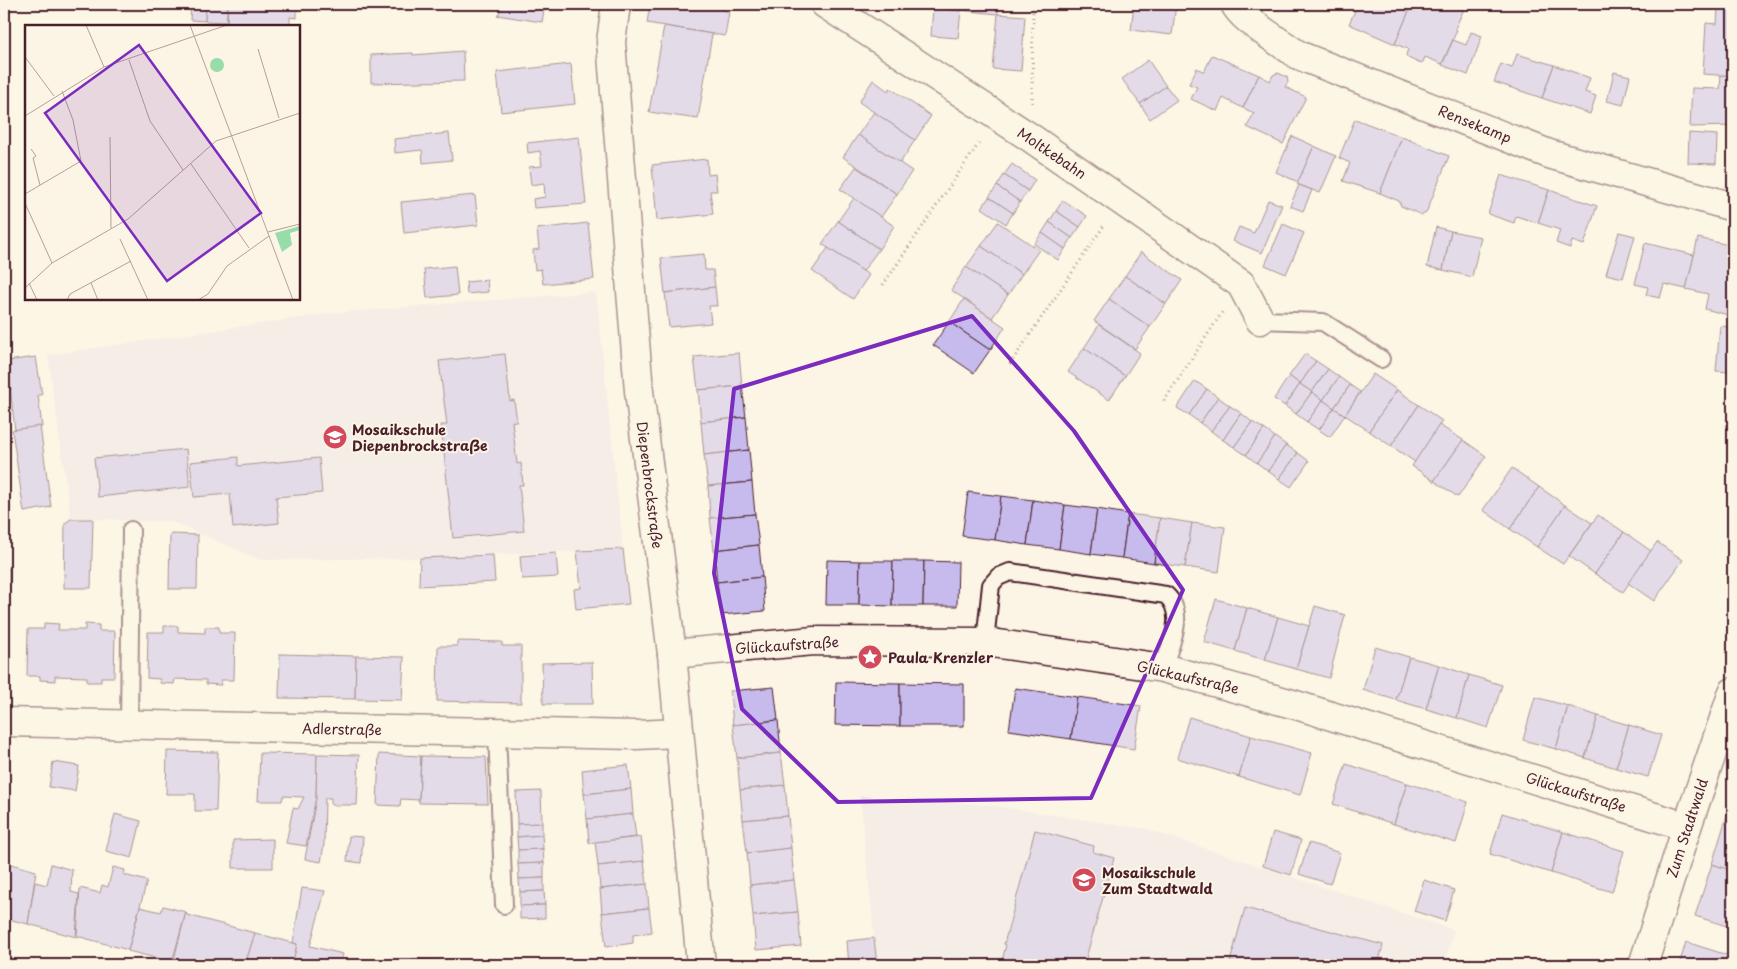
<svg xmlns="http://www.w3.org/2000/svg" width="1737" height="969" font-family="'Playpen Sans',sans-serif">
<rect width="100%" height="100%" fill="#fcf5e5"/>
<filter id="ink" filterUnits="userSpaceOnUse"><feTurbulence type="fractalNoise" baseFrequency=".02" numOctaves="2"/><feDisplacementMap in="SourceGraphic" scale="10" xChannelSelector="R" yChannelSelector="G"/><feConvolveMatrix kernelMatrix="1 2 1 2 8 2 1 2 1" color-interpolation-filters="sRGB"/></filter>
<g filter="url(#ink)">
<g fill="#ece4e7">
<path d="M596,292l27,257 -203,9 -160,2 -87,-38 -102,-4 -23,-163 285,-42z"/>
<path d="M860,796l127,9 159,24 308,101 -10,35h-567z"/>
</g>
<g fill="#c7bbed" stroke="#4a1f2b">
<path d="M191,4h15l-1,17 -15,-1z"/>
<path d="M206,4h22l-2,18 -21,-1z"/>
<path d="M228,4h63v3h6v11l-7,-1v9l-63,-1z"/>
<path d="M501,4h44l-3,18 -45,-7h2z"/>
<path d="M650,4h50l-1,3 6,1 5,-3 12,2 4,5h3l-4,24 -78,-13z"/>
<path d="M949,4h49v10l-50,-5z"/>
<path d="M1134,4h42l-4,31 -41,-5z"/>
<path d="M1358,4h54l-17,40 -46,-20z"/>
<path d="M1412,4h54l-11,25 2,1 -15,34 -17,-7 -2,5 -4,1 -11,-5 -2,-3 2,-6 -13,-5z"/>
<path d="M1718,7h15v69l-30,-2 3,-51 11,1z"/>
<path d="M933,8l28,3 -3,27 -27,-2z"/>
<path d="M998,14l27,2 -4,55 -28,-2z"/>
<path d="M664,26l48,8 -14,85 -49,-7z"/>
<path d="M1471,32l11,4 -14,39 -26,-10 11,-25 13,5z"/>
<path d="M463,51l1,30 -93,2v-28l42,-2v2z"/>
<path d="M1517,54l37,11 -12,33 -48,-16 7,-18 11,4z"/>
<path d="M1212,55l47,20 -16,33 -20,-10 -6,13 -26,-12 6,-12 -8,-3 8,-16 7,4z"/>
<path d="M1148,60l18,26 -26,18 -18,-25z"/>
<path d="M571,64l4,40 -74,8 -4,-40z"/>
<path d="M1554,65l36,13 -5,14 11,4 -6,18 -48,-16z"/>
<path d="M1614,72l16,4 -7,29 -16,-4z"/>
<path d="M1278,73l9,4 1,5 -3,5 21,10 -23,47 -36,-17 7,-14 -11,-5 16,-33 11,6 3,-6z"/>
<path d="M1721,75l12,1v50l-43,1 2,-39 28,1z"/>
<path d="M873,80l15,11 2,-3 41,28 -16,24 -56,-38z"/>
<path d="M1166,86l11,14 -27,19 -10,-15z"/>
<path d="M874,112l41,28 -15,23 -42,-28z"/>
<path d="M1355,119l47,18 -22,56 -37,-12 7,-18 -11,-5z"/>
<path d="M449,133l3,27 -29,3 -1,-13 -27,3 -1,-14z"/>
<path d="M1689,133l28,2 -1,29 -28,-1z"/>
<path d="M858,135l54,36 -15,23 -54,-37z"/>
<path d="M1292,136l22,10 -16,36 -22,-10z"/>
<path d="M579,137l7,67 -52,4 -1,-9 12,-2 -1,-14 -13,2 -2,-18 13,-1 -2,-15 -12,2 -1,-10z"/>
<path d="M1402,137l47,19 -23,57 -4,2 -21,-9 -2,-5 -19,-8z"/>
<path d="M1314,146l22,10 -16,37 -23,-9z"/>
<path d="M707,159l1,16 7,-1 2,17h-7l3,23 -56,6 -5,-55z"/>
<path d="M1012,164l23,16 -7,11 -24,-16z"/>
<path d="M856,167l41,27 -16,23 -41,-28z"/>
<path d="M1004,175l24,16 -8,11 -23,-16z"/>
<path d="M1501,175l48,15 -11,33 -22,-7 -2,7 -26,-9z"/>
<path d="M1299,185l13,5 -9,21 -13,-5z"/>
<path d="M997,186l23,16 -7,11 -24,-16z"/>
<path d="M1549,190l48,16 -13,39 -12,-4 -2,7 -14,-5 4,-13 -22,-7z"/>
<path d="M475,195l3,30 -74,8 -3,-31z"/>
<path d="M989,197l24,16 -7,11 -24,-16z"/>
<path d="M854,198l40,28 -15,23 -41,-28z"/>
<path d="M1063,200l24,16 -7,11 -24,-16z"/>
<path d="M1268,200l14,5 -20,48 -29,-12 6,-14 15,6z"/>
<path d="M1056,211l24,16 -8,11 -23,-16z"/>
<path d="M838,221l41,28 -16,22 -41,-27z"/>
<path d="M998,222l41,28 -17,24 -41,-28z"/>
<path d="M1049,222l23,16 -7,11 -23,-16z"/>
<path d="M588,223l6,56 -51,5 -2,-15 -6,1 -2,-20 6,-1 -2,-20z"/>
<path d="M1283,224l21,9 -18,41 -21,-9z"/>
<path d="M1436,227l15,4 -8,39 -16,-3z"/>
<path d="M1451,231l30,6 -9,40 -29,-7z"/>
<path d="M1619,232l16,4 -12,42 -17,-4z"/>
<path d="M1042,233l23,16 -7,11 -24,-16z"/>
<path d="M1698,238l35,8v63l-1,7 -27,-7 3,-15 -22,-5z"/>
<path d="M1645,243l49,12 -8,34 -22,-5 -4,14 -14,-3 2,-8 -13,-3z"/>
<path d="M981,246l41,28 -14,21 -42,-28z"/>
<path d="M828,248l41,27 -16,24 -41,-28z"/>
<path d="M1141,252l41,28 -16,24 -41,-28z"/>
<path d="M704,254l1,16h8l2,17 -50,6 -4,-35z"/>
<path d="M455,266l3,29 -31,3 -3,-29z"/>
<path d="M966,267l42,28 -16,23 -41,-28z"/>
<path d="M1125,276l41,28 -16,23 -41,-28z"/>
<path d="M487,280l1,12 -21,2 -1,-12z"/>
<path d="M715,287l2,19h-8l2,17 -42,4 -4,-34z"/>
<path d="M964,299l41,28 -15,23 -41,-28z"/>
<path d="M1109,299l41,28 -15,22 -41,-28z"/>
<path d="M949,322l41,28 -16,23 -41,-28z"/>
<path d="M1099,325l41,28 -15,23 -41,-28z"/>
<path d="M1720,326l13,1v45l-17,-1z"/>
<path d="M1084,348l41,28 -16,24 -41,-28z"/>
<path d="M739,353l3,33 -44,4 -4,-33z"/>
<path d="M505,354l5,47 4,-1 3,22 -5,-1 5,43 4,-1 2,22h-4l5,46 -71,7 -12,-113h6l-8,-64z"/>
<path d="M1305,354l11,7 -16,23 -11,-8z"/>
<path d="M36,357l6,38h-4l4,32 -27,3 -8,-69z"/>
<path d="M1316,361l12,8 -16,23 -12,-8z"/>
<path d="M7,363l4,27 -7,2v-28z"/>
<path d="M1328,369l11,8 -16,23 -11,-8z"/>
<path d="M1373,374l24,16 -28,41 -24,-16z"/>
<path d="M1289,376l11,8 -15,22 -11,-7z"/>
<path d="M1339,377l11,8 -16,23 -11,-8z"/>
<path d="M1195,381l12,8 -18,26 -12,-7z"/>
<path d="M1300,384l12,8 -16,22 -11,-8z"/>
<path d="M1350,385l10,7 -15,23 -11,-7z"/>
<path d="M742,386l4,31 -45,5 -3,-32z"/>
<path d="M1207,389l11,8 -18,26 -11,-8z"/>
<path d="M1397,390l22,15 -28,41 -22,-15z"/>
<path d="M1312,392l11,8 -16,22 -11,-8z"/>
<path d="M1218,397l12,9 -19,25 -11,-8z"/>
<path d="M1323,400l11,8 -15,22 -12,-8z"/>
<path d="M1419,405l23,16 -27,41 -24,-16z"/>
<path d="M1230,406l11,7 -18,27 -12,-9z"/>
<path d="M1334,408l11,7 -15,22 -11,-7z"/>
<path d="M1241,413l11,9 -18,25 -11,-7z"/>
<path d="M746,417l3,33 -45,5 -3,-33z"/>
<path d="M1252,422l12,7 -18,26 -12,-8z"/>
<path d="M1439,425l24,15 -29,41 -22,-15z"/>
<path d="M40,426l11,81 -27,5 -12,-82z"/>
<path d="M1264,429l11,8 -18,26 -11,-8z"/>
<path d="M1275,437l11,8 -18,26 -11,-8z"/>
<path d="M1463,440l23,16 -28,41 -24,-16z"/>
<path d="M1286,445l12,8 -19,26 -11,-8z"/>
<path d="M186,449l4,38 -92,10 -4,-39z"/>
<path d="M749,450l3,32 -44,4 -4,-31z"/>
<path d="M1298,453l11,8 -18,26 -12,-8z"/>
<path d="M238,457v9l81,-8 3,35 -46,4 3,26 -46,5 -3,-34 -36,3 -4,-35z"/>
<path d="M1512,468l27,19 -29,42 -27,-19z"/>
<path d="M752,482l3,32 -45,4 -2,-32z"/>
<path d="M1539,487l26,18 -28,42 -27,-18z"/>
<path d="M968,492l33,4 -6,44 -33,-4z"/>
<path d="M1001,496l32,4 -6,45 -32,-5z"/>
<path d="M1033,500l32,5 -6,44 -32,-4z"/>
<path d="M1065,505l32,4 -6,45 -32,-5z"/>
<path d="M1565,505l27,18 -29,41 -26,-17z"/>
<path d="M1097,509l31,5 -6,44 -31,-4z"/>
<path d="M755,514l4,31 -45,5 -4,-32z"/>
<path d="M1128,514l32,4 -6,45 -32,-5z"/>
<path d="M1598,515l26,17 -29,42 -26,-18z"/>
<path d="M1160,518l32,5 -7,44 -31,-4z"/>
<path d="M71,519h22l-2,69h-27l1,-65z"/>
<path d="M1192,523l33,4 -6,45 -34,-5z"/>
<path d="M1624,532l27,19 -28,41 -28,-18z"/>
<path d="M170,534l28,1 -1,54h-28z"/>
<path d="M1657,542l26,18 -29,41 -26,-18z"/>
<path d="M759,545l3,32 -45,5 -3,-32z"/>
<path d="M623,549l6,55 -53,5 -2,-20 7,-1 -4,-37z"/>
<path d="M556,553l2,24 -36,2 -2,-23z"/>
<path d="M493,555l2,27 -76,4 1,-28z"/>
<path d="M827,560l33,1 -1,44h-33z"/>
<path d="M860,561h33l-1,45 -33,-1z"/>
<path d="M893,561h31l-1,45h-31z"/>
<path d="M924,561l34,1 -1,44h-34z"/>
<path d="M9,568v25h-5v-24z"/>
<path d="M762,577l3,34 -44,4 -4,-33z"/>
<path d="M1216,599l31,9 -12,43 -31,-9z"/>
<path d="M1315,606l30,9 -16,63 -33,-9z"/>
<path d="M1247,608l31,9 -13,43 -30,-9z"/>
<path d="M1278,617l31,9 -13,43 -31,-9z"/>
<path d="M44,623l15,1 -1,6h27v-6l14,1v6h16l-1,46h-13v5h-14v-5l-32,-1v5l-15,-1v-4h-13l1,-47h16z"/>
<path d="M164,626h14v6l27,1v-6h14v6h16l-1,47h-13v5l-15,-1v-4l-31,-1 -1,5 -14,-1v-4l-13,-1 1,-46h16z"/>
<path d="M457,641l45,1v4h19v57l-84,-2 1,-55h19z"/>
<path d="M1375,647l34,10 -13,43 -33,-10z"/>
<path d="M280,654l76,2 -1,43 -76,-1z"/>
<path d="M356,656l48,1 -2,43 -47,-1z"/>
<path d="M1409,657l30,8 -13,44 -30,-9z"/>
<path d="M592,662l1,42h-50l-1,-41z"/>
<path d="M1439,665l30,10 -12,43 -31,-9z"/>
<path d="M1469,675l33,10 -14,43 -31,-10z"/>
<path d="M836,682l64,1v43l-65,-1z"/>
<path d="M900,683l64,1v42h-64z"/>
<path d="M774,687l4,33 -45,5 -3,-34z"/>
<path d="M1015,688l62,9 -6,42 -62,-9z"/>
<path d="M1077,697l64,9 -7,43 -63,-10z"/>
<path d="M1535,697l33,9 -12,43 -33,-9z"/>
<path d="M1568,706l30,10 -13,42 -29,-9z"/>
<path d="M1598,716l31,9 -13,43 -31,-10z"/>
<path d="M1189,717l62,19 -12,41 -62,-19z"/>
<path d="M778,720l3,33 -44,5 -4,-33z"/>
<path d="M1629,725l32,10 -13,42 -32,-9z"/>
<path d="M1251,736l61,17 -12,42 -61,-18z"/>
<path d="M167,751l51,1 -2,59h-21v-17h-29z"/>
<path d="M260,753l57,1 -1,44 -10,48 -20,-3 7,-35 5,1 6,-12 -21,-1 -1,5h-24z"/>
<path d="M781,753l4,32 -45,5 -3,-32z"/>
<path d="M317,754l42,1 -2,50h-26v-7h-6l-1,46 -3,18 -16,-3 11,-61z"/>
<path d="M379,754l42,2 -2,44 -18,-1 -1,7 -23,-1z"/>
<path d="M421,756l65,1 2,47 -69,-1z"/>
<path d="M53,762l26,4 -4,25 -26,-4z"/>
<path d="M1346,764l61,19 -13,41 -61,-20z"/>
<path d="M628,765l3,24 -47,5 -2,-24z"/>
<path d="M1407,783l61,19 -12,41 -62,-19z"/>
<path d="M785,785l3,31 -45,4 -3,-30z"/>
<path d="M631,789l2,25 -46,5 -3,-25z"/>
<path d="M541,791l1,32 -25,1 -1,-32z"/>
<path d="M1728,812l5,2v57l-21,-7z"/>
<path d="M1502,813l61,19 -12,41 -61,-19z"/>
<path d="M115,814l26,7 -9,37 -26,-7z"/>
<path d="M633,814l3,23 -47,6 -2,-24z"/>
<path d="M788,816l3,32 -44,5 -4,-33z"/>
<path d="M542,823v12l-25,2v-13z"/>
<path d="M1035,830l59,16 -1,6 21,6 -30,107h-83l5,-20 -2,-1z"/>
<path d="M1273,832l28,8 -10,35 -28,-9z"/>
<path d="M1563,832l61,19 -12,41 -61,-19z"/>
<path d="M542,835l1,14 -25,1 -1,-13z"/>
<path d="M349,836l14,1 -2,26 -14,-2z"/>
<path d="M641,837l3,24 -46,5 -3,-24z"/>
<path d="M273,839v29h-40v-28z"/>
<path d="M1309,843l31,10 -10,31 -31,-10z"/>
<path d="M791,848l3,32 -44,5 -3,-32z"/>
<path d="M543,849l1,14 -26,1v-14z"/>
<path d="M644,861l3,23 -47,5 -2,-23z"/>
<path d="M4,862l32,9 -8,53 -24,-6z"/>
<path d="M544,863v15l-25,1 -1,-15z"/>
<path d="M51,864l21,6 -1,22 8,2 -3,43 -48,-13 7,-42 12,3z"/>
<path d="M1712,864l21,7v57l-38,-12z"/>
<path d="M113,867l12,3 -1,5 23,6 -19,69 -51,-14 3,-48 20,5 2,-8 6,2z"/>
<path d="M544,878v13l-24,1 -1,-13z"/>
<path d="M794,880l4,32 -45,4 -3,-31z"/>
<path d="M1424,880l30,10 -9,31 -31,-10z"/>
<path d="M647,884l2,24 -47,5 -2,-24z"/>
<path d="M302,888l23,3 -15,55 33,8 -3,11h-48l5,-21 -4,-1z"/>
<path d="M544,891l1,14 -25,1v-14z"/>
<path d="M545,905v13l-25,1v-13z"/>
<path d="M163,906l23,6 -14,50 -44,-11 12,-44 21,5z"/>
<path d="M649,908l3,24 -19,3v8l-27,4 -4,-34z"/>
<path d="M1245,908l138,37 -5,20h-137l-11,-3z"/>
<path d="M186,912l1,3 68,18 -10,32h-62l-10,-2z"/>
<path d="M798,912l3,34 -45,4 -3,-34z"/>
<path d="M255,933l42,11 -5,21h-47z"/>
<path d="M874,938l3,27h-28l-2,-24z"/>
<path d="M1686,942l41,13 -3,10h-45z"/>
<path d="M412,959l29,1v5h-29z"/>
</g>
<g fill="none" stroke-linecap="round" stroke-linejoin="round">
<defs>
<g id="lane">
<path d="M1260,320l63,2 58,37"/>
<path d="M985,642l6,-57 7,-8 12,-5 156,23c21,19 4,50 -3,73"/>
<path d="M129,725l2,-195"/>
<path d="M497,732l7,173"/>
</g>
<g id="street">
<path d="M616,4l-5,38 28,349 33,263 29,311"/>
<path d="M825,4l206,134 210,146 19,36"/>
<path d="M1235,4c6,15 48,40 63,51l251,99 184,53"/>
<path d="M672,654l142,-13 171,1 178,26 133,37 391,122"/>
<path d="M4,722l632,13 43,-2"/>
<path d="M1643,965l44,-138 46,-135"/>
</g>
</defs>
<use href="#lane" stroke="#4a1f2b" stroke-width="20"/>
<use href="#street" stroke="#4a1f2b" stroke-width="31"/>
<g stroke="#4a1f2b" stroke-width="3" stroke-dasharray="1 4" stroke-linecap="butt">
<path d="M1032,103l1,-99"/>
<path d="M883,285l98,-145"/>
<path d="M1010,364l95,-140"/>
<path d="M1164,401l59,-90"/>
</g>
<use href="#lane" stroke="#fcf5e5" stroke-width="16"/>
<use href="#street" stroke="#fcf5e5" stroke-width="28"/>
</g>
</g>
<path d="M0 0H1737V969H0ZM972,316l102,115 109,159 -92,208 -253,4 -96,-93 -28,-136 20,-184z" fill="#fcf5e5" fill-opacity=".55" fill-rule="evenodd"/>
<path fill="none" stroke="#7b2cbf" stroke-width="4" stroke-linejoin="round" d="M972,316l102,115 109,159 -92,208 -253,4 -96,-93 -28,-136 20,-184z"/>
<defs>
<symbol id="school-disc" viewBox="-11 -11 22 22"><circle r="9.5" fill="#d1495b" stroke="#fcf5e5"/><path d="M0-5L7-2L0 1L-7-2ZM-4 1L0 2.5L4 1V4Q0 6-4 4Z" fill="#fff"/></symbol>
<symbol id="sight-disc" viewBox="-11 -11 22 22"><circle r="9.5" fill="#d1495b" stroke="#fcf5e5"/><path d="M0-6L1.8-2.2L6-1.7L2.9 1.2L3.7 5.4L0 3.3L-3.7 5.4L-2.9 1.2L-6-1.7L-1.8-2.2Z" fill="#fff"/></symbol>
</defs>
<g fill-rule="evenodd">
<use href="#school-disc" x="321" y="423" width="28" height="28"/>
<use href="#sight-disc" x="856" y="643" width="28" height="28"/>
<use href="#school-disc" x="1070" y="866" width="28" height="28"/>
</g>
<g text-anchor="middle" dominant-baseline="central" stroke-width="4" stroke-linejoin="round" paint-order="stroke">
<g font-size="14" fill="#4a1f2b" stroke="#fcf5e5">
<text transform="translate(1475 124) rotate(22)">Rensekamp</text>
<text transform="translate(1052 153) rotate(34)">Moltkebahn</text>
<text transform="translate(650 485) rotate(83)">Diepenbrockstraße</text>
<text transform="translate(787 645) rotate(-4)">Glückaufstraße</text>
<text transform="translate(1188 677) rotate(13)">Glückaufstraße</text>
<text transform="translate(342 729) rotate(1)">Adlerstraße</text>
<text transform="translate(1576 792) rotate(17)">Glückaufstraße</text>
<text transform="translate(1687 828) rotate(-72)">Zum Stadtwald</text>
</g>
<g font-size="14" font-weight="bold" fill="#4a1f2b" stroke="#fcf5e5" text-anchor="start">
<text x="352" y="429">Mosaikschule<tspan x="352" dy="16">Diepenbrockstraße</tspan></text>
<text x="888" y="657">Paula Krenzler</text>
<text x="1102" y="872">Mosaikschule<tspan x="1102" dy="16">Zum Stadtwald</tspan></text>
</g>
</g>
<g transform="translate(25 25)">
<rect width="275" height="275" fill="#fcf5e5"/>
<path d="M185 40a7 7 0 1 1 14 0a7 7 0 1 1-14 0ZM275,201v4l-10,3 2,12 -10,7 -7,-19z" fill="#98dda9"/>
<path fill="none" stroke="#b59f9b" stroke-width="1" d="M61,0l18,42M165,0l103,275M233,24l21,69M0,32l29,39M104,35l21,61 33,49M0,91l79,-49 123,-42M85,112l1,91M6,124l5,7 -3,2 7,27M166,139l58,84M0,169l56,-33 -8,-41 -11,-29M0,178l27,60M243,207l32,-8M95,214l28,61M4,258l8,17M66,258l7,17M0,263l27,-25 76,-44 88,-78 84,-28M42,275l3,-6 61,-33M173,275l10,-6 19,-28 42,-30"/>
<path fill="#7b2cbf" fill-opacity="0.15" stroke="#7b2cbf" stroke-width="2.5" d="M114,20l122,168 -94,68 -122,-168z"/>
<rect width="275" height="275" fill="none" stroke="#4a1f2b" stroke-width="2.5"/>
</g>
<rect width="1737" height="969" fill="none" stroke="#fcf5e5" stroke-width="20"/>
<rect x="10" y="10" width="1717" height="949" fill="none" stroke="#4a1f2b" stroke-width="2" filter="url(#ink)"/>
</svg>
